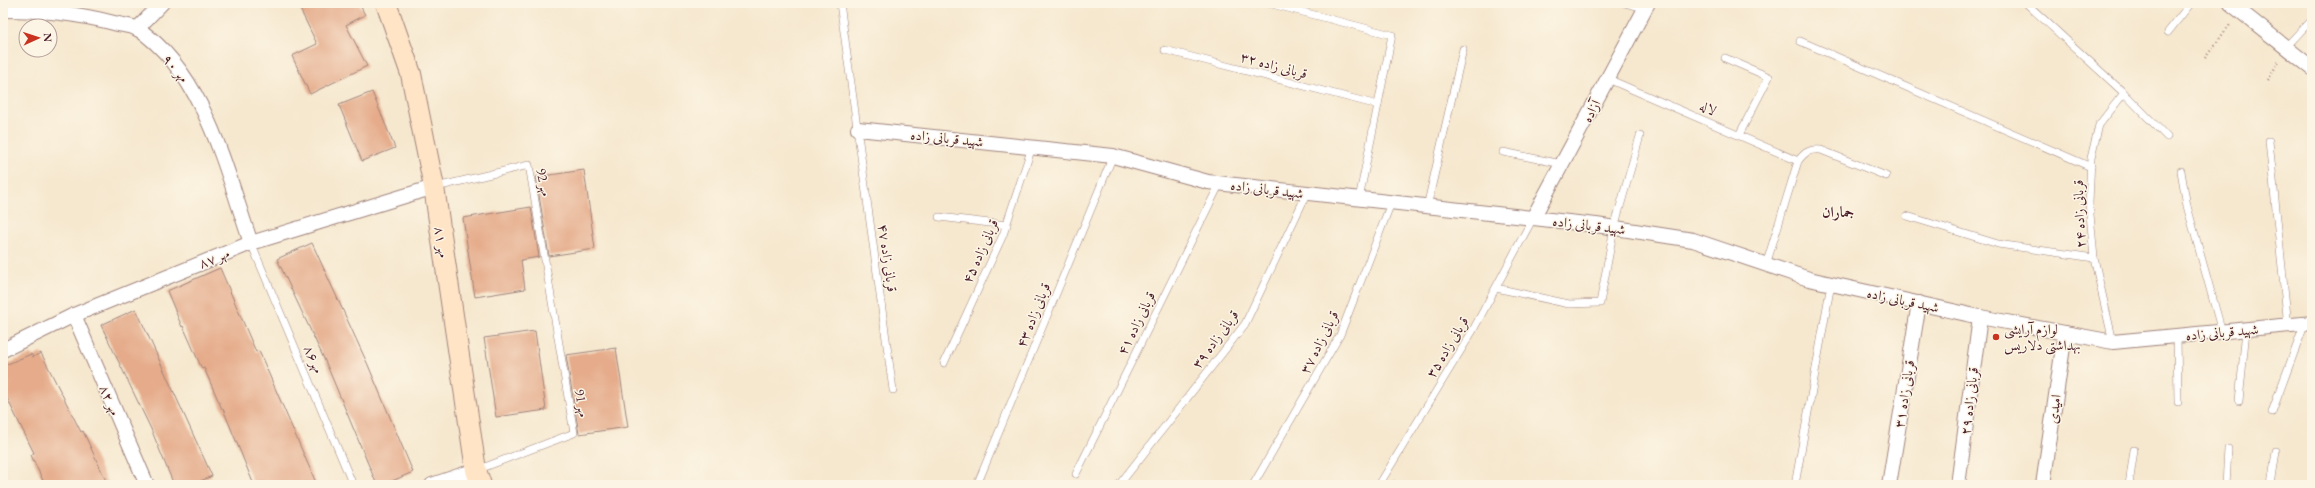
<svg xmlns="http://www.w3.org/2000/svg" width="2315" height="488" font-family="'EB Garamond',Amiri,serif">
<rect width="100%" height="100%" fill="#fcf5e5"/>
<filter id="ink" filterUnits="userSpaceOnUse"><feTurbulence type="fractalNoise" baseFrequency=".025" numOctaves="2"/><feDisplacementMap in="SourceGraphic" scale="8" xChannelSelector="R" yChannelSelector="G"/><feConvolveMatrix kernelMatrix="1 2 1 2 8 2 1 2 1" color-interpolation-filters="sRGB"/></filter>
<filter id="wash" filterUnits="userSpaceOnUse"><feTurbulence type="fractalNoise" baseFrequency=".012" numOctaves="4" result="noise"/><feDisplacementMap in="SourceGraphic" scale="16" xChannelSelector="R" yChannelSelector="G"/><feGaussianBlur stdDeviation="0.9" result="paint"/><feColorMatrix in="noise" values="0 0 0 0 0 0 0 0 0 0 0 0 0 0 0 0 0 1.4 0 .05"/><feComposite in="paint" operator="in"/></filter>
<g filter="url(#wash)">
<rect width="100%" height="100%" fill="#f6e8cf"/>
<g id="blocks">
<g fill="#e5ab8a">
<path d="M311,3h48l6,12 -19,10 21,41 -57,28 -18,-38 25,-12 -17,-35z"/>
<path d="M372,92l23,56 -33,13 -23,-56z"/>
<path d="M584,170l11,79 -46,7 -13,-79z"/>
<path d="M531,207l8,50 -18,3 4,29 -50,8 -12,-79z"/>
<path d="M312,243l56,122 45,107 -30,13h-6l-51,-122 -49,-104z"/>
<path d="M220,268l36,84 3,-1 58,134h-63l-31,-76h-1l-18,-41 -2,1 -19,-43 -1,1 -15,-36z"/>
<path d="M136,309l76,167 -21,9h-17l-23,-56 -50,-104z"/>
<path d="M535,331l11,79 -50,7 -12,-79z"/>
<path d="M616,348l12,79 -49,7 -13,-79z"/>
<path d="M41,353l40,79 2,-1 25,54h-63l-14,-30 3,-2 -31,-63v-24l28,-12 2,3z"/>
</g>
</g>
</g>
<g filter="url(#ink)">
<use href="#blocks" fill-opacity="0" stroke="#a0847d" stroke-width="1"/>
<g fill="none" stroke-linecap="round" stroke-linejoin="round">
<defs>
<g id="lane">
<path d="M840,3l53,387"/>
<path d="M1268,3l124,32 -33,164"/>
<path d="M1625,3l20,5"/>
<path d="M2026,3l98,90 43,44"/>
<path d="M2168,32l23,-29"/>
<path d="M1800,41l291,126"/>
<path d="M2286,47l26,-28"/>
<path d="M1165,50l213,55"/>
<path d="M1725,58l44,19 -30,58"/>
<path d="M1608,79l190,82"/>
<path d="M2269,141l19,185"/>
<path d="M1503,152l59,12"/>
<path d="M2181,171l6,35 35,126"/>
<path d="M436,187l93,-22 45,268 -97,37"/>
<path d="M1427,207l36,-158"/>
<path d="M1907,216l91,28 96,14"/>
<path d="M939,217l68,8"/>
<path d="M251,243l102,242"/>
<path d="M1766,265l32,-104c7,-9 11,-12 23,-11l65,26"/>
<path d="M1496,288l73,16 31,-1 14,-75 26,-92"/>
<path d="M2177,336l1,66"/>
<path d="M2113,342l-19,-84 -5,-55 2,-45 8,-33 25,-32"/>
<path d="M944,363l59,-128 29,-88"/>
<path d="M2239,401l7,-71"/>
<path d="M2272,412l33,-89"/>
<path d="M1076,474l144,-291"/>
<path d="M977,485l136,-329"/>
<path d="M1119,485l126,-161 62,-131"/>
<path d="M1253,485l87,-150 51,-132"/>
<path d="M1379,485l93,-153 61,-114"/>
<path d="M1795,485l36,-201"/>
<path d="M2129,485l5,-35"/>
<path d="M2226,485l2,-36"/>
<path d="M2271,485l5,-34"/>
</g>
<g id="street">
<path d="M2230,3l82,65"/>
<path d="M3,10c40,0 72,3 111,13 7,2 18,3 24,6 67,45 88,142 113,214"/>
<path d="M137,29l25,-26"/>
<path d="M858,129l255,27 95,26 388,43 97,15 116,39 171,38 133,25 199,-19"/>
<path d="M1533,218l115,-215"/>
<path d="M74,315l73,170"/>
<path d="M3,350l71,-35 177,-72 183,-56"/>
<path d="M432,485l44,-15"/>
<path d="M1889,485l30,-182"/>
<path d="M1958,485l22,-168"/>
<path d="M2043,485l22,-152"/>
</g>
<path id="secondary" d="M386,3l25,71 23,113 42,283 5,15"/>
</defs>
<use href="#lane" stroke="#a0847d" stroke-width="8"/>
<use href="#street" stroke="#a0847d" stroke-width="16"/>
<use href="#secondary" stroke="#a0847d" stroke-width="22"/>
<g stroke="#a0847d" stroke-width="2.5" stroke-dasharray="1 3" stroke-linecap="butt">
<path d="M2205,58l26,-35"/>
<path d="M2268,80l11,-19"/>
<path d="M1393,481l6,4"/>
</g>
<use href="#lane" stroke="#fff" stroke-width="7"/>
<use href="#street" stroke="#fff" stroke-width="14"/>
<use href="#secondary" stroke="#ffe4c6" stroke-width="20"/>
</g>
</g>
<circle fill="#c8321e" stroke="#fcf5e5" stroke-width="1.5" cx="1996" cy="337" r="4"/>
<g text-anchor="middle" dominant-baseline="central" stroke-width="3" stroke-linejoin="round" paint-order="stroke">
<g font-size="14" fill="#4a1f2b" stroke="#fcf5e5">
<text transform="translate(1274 65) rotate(15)">قربانی زاده ۳۲</text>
<text transform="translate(176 68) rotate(50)">مهر ۹۰</text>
<text transform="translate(1708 108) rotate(23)">لاله</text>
<text transform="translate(1591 111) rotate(-62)">آزاده</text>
<text transform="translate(947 138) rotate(6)">شهید قربانی زاده</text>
<text transform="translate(544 182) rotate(78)">مهر 92</text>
<text transform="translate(1267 189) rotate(7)">شهید قربانی زاده</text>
<text transform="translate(2079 214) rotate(-92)">قربانی زاده ۲۴</text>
<text transform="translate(1589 225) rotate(7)">شهید قربانی زاده</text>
<text transform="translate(442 242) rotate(81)">مهر ۸۱</text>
<text transform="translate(980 251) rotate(-66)">قربانی زاده ۴۵</text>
<text transform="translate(214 258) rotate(-22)">مهر ۸۷</text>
<text transform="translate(888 258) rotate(82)">قربانی زاده ۴۷</text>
<text transform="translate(1903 300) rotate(12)">شهید قربانی زاده</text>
<text transform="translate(1033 315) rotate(-68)">قربانی زاده ۴۳</text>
<text transform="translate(1136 323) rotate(-64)">قربانی زاده ۴۱</text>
<text transform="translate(2222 332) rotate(-5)">شهید قربانی زاده</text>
<text transform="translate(1215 339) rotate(-54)">قربانی زاده ۳۹</text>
<text transform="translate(1319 342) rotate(-63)">قربانی زاده ۳۷</text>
<text transform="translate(1447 347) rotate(-59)">قربانی زاده ۳۵</text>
<text transform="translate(314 359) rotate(67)">مهر۸۶</text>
<text transform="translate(1904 394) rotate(-81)">قربانی زاده ۳۱</text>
<text transform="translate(110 400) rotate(67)">مهر ۸۲</text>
<text transform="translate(1969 401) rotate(-83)">قربانی زاده ۲۹</text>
<text transform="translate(582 403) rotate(81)">مهر 91</text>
<text transform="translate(2054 409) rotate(-82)">امیدی</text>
</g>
<g font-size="14" fill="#4a1f2b" stroke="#fcf5e5" text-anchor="start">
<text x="2004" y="329">لوازم آرایشی<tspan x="2004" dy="16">بهداشتی دلاریس</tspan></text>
</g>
<g font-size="15" font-weight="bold" fill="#4a1f2b" stroke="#fcf5e5">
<text x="1838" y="211">جماران</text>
</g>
</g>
<rect width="2315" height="488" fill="none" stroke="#fcf5e5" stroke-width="16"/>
<g transform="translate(38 38) rotate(87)"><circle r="19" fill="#fcf5e5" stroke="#b59f9b"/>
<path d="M0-3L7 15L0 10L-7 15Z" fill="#c8321e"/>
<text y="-6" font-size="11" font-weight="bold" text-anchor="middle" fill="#4a1f2b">N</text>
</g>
</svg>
